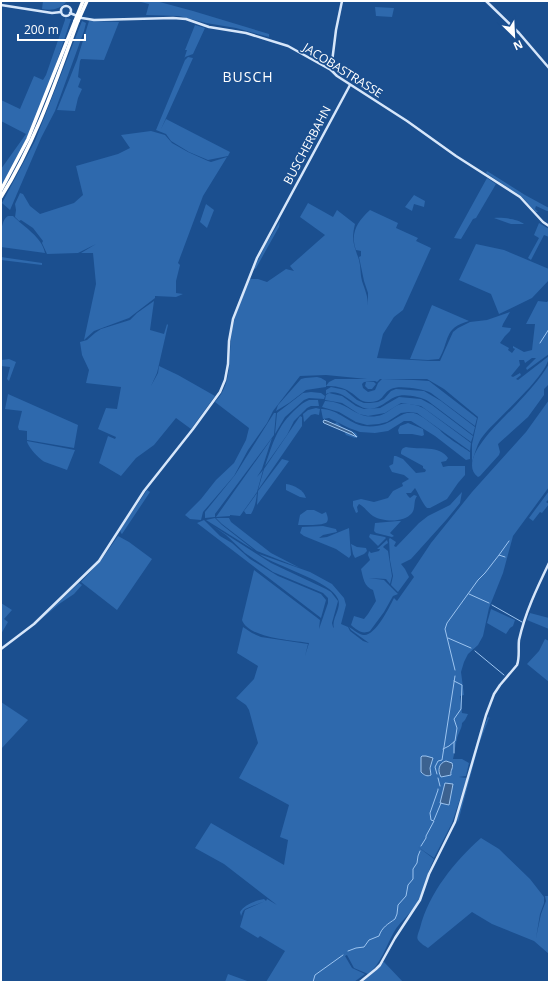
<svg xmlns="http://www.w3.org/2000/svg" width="550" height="983" font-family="'Open Sans',sans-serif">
<rect width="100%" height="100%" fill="#1b4f8f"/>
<g fill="#2e69ad" fill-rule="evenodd">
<path d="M43,1h24c-7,8 -14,10 -25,8z"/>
<path d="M137,1h19l37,10 76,23v3l-33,-9 -30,-5 -27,-7 -33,-1 3,-11z"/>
<path d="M375,7l19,1 -2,9 -16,-1z"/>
<path d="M65,18l6,1 -28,84 -22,47 -20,38v-19l25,-35 -25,-13v-21l19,9 14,-33 9,4 3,-5 19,-55z"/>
<path d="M82,21l4,2 -2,8 -29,80 -14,27 -31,72 -8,-7 33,-62z"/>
<path d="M89,21l30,1 -15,38 -23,-1 -1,2 -2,16 3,2 -3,8 4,2 -4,9 -3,13 -18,-1 20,-50z"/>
<path d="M195,25l10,3 -12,26 -8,3 -1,2 3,-9h-2z"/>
<path d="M188,57l5,1 -32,71 5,-10 64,33 -2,4 -20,4 -19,-8 -18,-11 -5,-7 -10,-4 29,-70z"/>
<path d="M151,131l14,4 7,8 16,9 20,9 3,1 16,-5 -24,39 -25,67 2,2 -4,16v12l7,1 -7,3 -21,-1v2l-26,20 -35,13 -10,9 12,-56 -3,-31h-12l15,-9 -18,9 -31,1 -5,-11 1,-2 -10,-13 -12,-8 -2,1 -4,-4 1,-7 -1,-6 5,-11 3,1 7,12 10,8 34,-11 9,-8 -7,-29 42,-12 12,-6 -9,-13z"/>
<path d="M487,171l38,24 24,13v3h-2l-11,-5 -1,3 3,3h-2l-14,-15 -36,-24z"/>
<path d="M487,178l9,6 -20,34 -3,1 -12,20 -7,-1z"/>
<path d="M414,195l11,6 -1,6 -10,-3 -2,7 -7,-4z"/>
<path d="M308,203l25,14 4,-7 18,14c-4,16 -1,21 4,36 2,7 1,14 3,21 3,9 6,15 6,25v-13l-4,-12 -5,-24 2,-1v-5l-5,-1c-6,-17 1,-28 14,-40l28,13 -2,5 22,10 -2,3 15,7 -28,62 -9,7 -11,17 -6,24 54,3h9l13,-29 5,-4 12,-6 17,-2 23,-8 -7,12 -1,3 9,1 -1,3 -5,5 -5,7 9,5 -1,2 4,3 3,-4 -2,-1v-2l11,6 8,-2 3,-26h-9l12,-23 9,1 1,-1h1v53l-22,16 -1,-2 10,-10h-4l-7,5 -1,-3h-5l1,5 -9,11 2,1 7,-4 1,2 -5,4 2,1 31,-24c0,19 -54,64 -66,80 -6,7 -8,18 -11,26v-18l6,-27 -34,-28 -17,-10h-60l-41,-4 -26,1 -27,35 -6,12 -19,27 -14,26 -31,36 -2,8 -11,-1 -5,-4 16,-16 15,-19 18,-17 12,-23 3,-12 -34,-26c20,-20 12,-52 18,-77 4,-16 11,-31 17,-46h8l9,3 19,-13 8,2 -4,-5 35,-31 -25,-18z"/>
<path d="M206,204l8,6 -7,18 -7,-6z"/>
<path d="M8,216h5c11,11 29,21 32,37l-44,-6c0,-10 -1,-26 7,-31z"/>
<path d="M494,218c8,-1 24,1 30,6h-13z"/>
<path d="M280,221l-1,6 -23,41 -3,2 13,-26z"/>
<path d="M539,223l10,6v8l-5,-2 -13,25 -3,-2 11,-20 -5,-3z"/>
<path d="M476,244l28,6 45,19v11l-17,18 -33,16 -8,-20 -32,-14z"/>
<path d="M1,257l41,6v2l-41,-5z"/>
<path d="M154,301l-4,29 14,4 3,-10 1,1 -11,48 -6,13 7,-13 1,-7 19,9 37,21 -24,33 -15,-11 -22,27 -18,13 -15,18 -22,-13 9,-27 7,3 1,-2 -18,-8 8,-21 11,1 4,-22 -35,-4 3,-13 -7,-15 -2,-13 7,-2 8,-7 6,-4 29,-9 7,-7z"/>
<path d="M432,305l37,16c-26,7 -19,20 -30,38l-11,1 -18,-1z"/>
<path d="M9,359l7,3 -7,19 -2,-2 3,-12 -9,-1v-6z"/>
<path d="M549,364v20l-5,5v6l-16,22 -30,27 2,8 -1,3 -19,21 -2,1c-23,-17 27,-60 38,-72 12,-13 24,-26 33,-41z"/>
<path d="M317,377l4,1 5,3v6l-20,3 -17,13 -13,8 2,-6 23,-26 4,-1z"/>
<path d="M335,379h45l-3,3 -2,-1 -11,1 -2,2 1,4 5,4 7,-2 3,-7 4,-4 32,1 15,1 48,37 -2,8 -44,-33c-8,-4 -32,-8 -40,-4 -10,5 -6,13 -23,13 -8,0 -11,-6 -18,-10 -7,-5 -15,-6 -24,-6l3,-4z"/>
<path d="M366,382h8l2,2 -4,5h-4l-3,-3z"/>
<path d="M331,387l14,3 12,10 7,3h6l8,-1 6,-3 7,-8 5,-2 28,2 17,10 34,26 -2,8 -45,-34c-8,-4 -24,-8 -33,-4 -9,4 -14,11 -25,12 -16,0 -28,-23 -44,-15v-4z"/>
<path d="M311,392l10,1 4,3 -1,3 -15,-1 -5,2 -19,17 -10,17 2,-21 26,-20z"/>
<path d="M329,393l13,3 14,10 8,3 16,-1 19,-11 22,2 11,6 37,28 4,3 -2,6 -50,-36 -20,-3 -16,10 -17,3 -9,-2 -17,-11 -17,-3 1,-5z"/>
<path d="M8,394l70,31 -4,23 -47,-8v-9l-8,-1 -1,-3 4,-16 -17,-2z"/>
<path d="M309,400h9l1,6h-8l-4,2 -13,13 -7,14 -22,31c8,-23 12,-40 31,-57 4,-4 8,-7 13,-9z"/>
<path d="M549,400v87l-36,49 -10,37 -14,35 -6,28 -5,9 -10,9 -4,8 -3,10 3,23 -4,1 2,17 6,1 -3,6 -3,3c0,6 -4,10 -5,16 -2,6 -2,13 -4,20h9l7,4 -3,13 -7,1 8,1 -15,45 -18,35 -16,-11 16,12c-7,14 -10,30 -17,44 -6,11 -17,18 -23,29 -8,14 -13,32 -26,42l-14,-6 -7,-13 -2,1 7,12 13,6 -11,8h-88l19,-31 -25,-15 -2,2 -18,-11 5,-17 20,-9 -20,8 -2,2 -2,5 -1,-4c4,-7 16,-12 24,-13l2,2 1,-2 10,6 -53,-41 -29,-16 16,-25 73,42 4,-25 -8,-3 9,-32 -50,-27 19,-35 -9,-33 -3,-5 -10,-7 18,-19 4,-13 -21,-13 6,-26 9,6 9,4 47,7 -3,12 4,-13c-17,-3 -61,-5 -67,-23l12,-50 66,50 -1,9 9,-26v-5l-5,-5 -50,-21 -28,-19 -19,-18 -13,-9 58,37 55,26 5,3 7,9 -6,22 1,4 1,1c-3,-9 8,-20 4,-29 -7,-18 -61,-32 -79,-45l51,18 22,12 12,14 2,7 -5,19 7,3 2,4 13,10 6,2 -18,-13 -2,-3c4,2 10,8 15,8 11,1 25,-27 30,-37l3,3 17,-24 -3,-4 20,-30 41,-51 54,-60zM422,756l11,4 -3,8 1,7 -10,-9v-9zM443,762l8,9 -5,5h-2l-5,-7 1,-4zM445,783l8,1 -4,21 -9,-2z"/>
<path d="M325,401c5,0 10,1 15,3 13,5 21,15 37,12 8,-1 13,-7 21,-11 7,-3 21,0 27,4l46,34 -1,8 -53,-38 -8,-1 -8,1 -14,9 -8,2 -12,1 -11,-3 -17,-10 -17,-5z"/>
<path d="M316,408l4,1 -1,6 -4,-1 -4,1 -7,7 -1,-8 5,-4z"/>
<path d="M321,409c16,-1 28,15 43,17 7,1 15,0 21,-2 11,-4 19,-15 32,-10 8,4 16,11 23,16 3,5 24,18 30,22v7l-4,1 -31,-24 -24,-15h-7l-16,10 -13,2 -15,-1 -11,-4 -20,-10 -6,1z"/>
<path d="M274,413h2l-2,22 -59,79v3l-10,1v-6l30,-37z"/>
<path d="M300,416l2,1v9l-44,64 6,-21z"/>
<path d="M337,422l5,5 14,6 2,4 -3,1 -9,-3 -2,-4 12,5 -4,-4 -18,-8z"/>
<path d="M408,423l15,6 1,6 -2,1 -10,-2h-13l-1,-4 2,-4z"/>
<path d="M272,438l-10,31 -5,8 6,-7 -6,22 -17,24 -10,-1v-1v2l-14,1z"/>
<path d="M27,441l48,9 -8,20c-7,-3 -15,-5 -22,-8 -5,-2 -18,-16 -18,-21z"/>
<path d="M406,447c13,3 34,-2 42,11l-2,3 -5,1 2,5 5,-1h17v9l-7,8 -11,16 -17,9h-3c-5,-5 -8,-14 -12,-20l-4,5h-5l2,3 2,2 4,-3 3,1c-4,6 -1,11 -5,17 -8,10 -29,9 -39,3 -5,-3 -8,-9 -14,-12l-2,3 1,5 -2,1 -3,-7v-5l8,-2 13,3 14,-4 5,-7 10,-5 -1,-3 7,-4 -5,-4 -12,-3 -3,-6 4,-2 1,-8h2l7,3 13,14 9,-1 1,-2 -3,-2v-2l-22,-12c0,-4 1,-6 5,-7z"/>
<path d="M282,459l7,2 -32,44 1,-14z"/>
<path d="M286,484c8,1 18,6 20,14l-6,-1 -14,-7z"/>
<path d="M147,490l3,2 -28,42 -1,-1 -1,-3z"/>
<path d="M549,491v8l-3,3 3,2 -7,9 -2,-1 -7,9 -4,-3z"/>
<path d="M462,492l-2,11 -13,16 -36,40 -10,5 4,5 4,8 -11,15 -7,-7 2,-9 -3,-16 -1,-21 1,-1 6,4 -2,4 2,1 23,-24 9,-7 22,-11z"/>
<path d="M257,493c-1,9 -2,14 -6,21h-5l-2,-3z"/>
<path d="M307,510h7l8,4 4,-2c1,3 3,7 1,10 -4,4 -24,3 -29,3l2,-10z"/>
<path d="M215,518l7,7 32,25 -48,-30z"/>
<path d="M216,518h13l2,4 40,31 29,15 -43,-17 -35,-27z"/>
<path d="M204,520l16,16 12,7 18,16 28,17 43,18 5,6 -5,18 -124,-95z"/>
<path d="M398,521h3l-11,12 4,3 -2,1 -16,-4 -2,-2 1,-8z"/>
<path d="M323,526l13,3 1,3 -14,3 -4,3 8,-1 22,-9 2,27 -2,3 -13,-9 -32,-13 -4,-3 2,-6z"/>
<path d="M370,534l15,3 1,1 -8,8 -9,-9z"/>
<path d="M118,536l11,6 23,17 -35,51 -36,-28 21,-23z"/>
<path d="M387,540l1,3 -3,2 -2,2 5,4 4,25 -2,8 -4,-5 -17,-1 15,2 14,14 -5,2 -9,16 -14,19c-8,4 -13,-1 -19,-6l3,-9 10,3 4,-5 8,-13 -3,-11c-9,-3 -10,-13 -12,-21l9,-9 -2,-5 1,-4 2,2 8,-2 1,-2h-3z"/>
<path d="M351,544l6,3 9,1 1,3 -3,3 -9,4 -2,-4z"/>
<path d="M79,583l3,2 -8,9 -15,10 -20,17z"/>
<path d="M1,603l11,7 -8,9 4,3 -7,12z"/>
<path d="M491,609l24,11 -2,6 -3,2 -4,6 -19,-11z"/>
<path d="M530,613l19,5v11l-22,-9z"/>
<path d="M545,639l4,2v41l-22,-18 12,-13z"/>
<path d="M1,702l27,18 -27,29z"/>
<path d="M488,717l3,2 -2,-1 -10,26 -21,78 -1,-3 21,-77z"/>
<path d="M481,838l18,11 31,30 14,18v6l-4,11 -4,24 5,-24 5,-13 -1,-5h4v58l-15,-13 -42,-17 -20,-12 -44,36c-3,-2 -8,-5 -10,-8 -2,-3 1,-8 2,-12 9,-35 34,-66 61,-90z"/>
<path d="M382,962h2l19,20h-41l16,-13z"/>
<path d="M228,974l22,8h-25z"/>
</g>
<g fill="#3c6290" stroke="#9cc4f0">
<path d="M324,420l3,1 25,11 5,5 -33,-14 -1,-1z"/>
<path d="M422,756h4l7,2 -3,10 1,7c-4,2 -7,0 -10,-3v-15z"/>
<path d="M446,761l6,2c2,5 -2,7 -1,12l-10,2c-4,-7 -2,-14 5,-16z"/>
<path d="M445,783l8,1 -4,21 -9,-2z"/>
</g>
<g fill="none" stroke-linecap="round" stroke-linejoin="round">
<g stroke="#9cc4f0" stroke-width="1">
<path d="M540,343l9,-14"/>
<path d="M499,555l10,-14"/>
<path d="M469,594l20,9"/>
<path d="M492,605l30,17"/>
<path d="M448,638l23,10"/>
<path d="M475,651l29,24"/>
<path d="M455,670l-10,-41 2,-6 31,-43 7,-7 14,-18 6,2"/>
<path d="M443,749l6,-3 6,-5 2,-13 -3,-9 7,-10 1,-24 -8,-4"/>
<path d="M454,753v-11"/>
<path d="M437,774l-2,-7 3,-6 4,-1 13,-84"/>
<path d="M438,778l2,8"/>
<path d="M434,820l7,-17"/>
<path d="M421,846l5,-8v-2l8,-15 -3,-1 -1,-7 8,-23v-1"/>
<path d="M348,951l8,-3 8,-1 5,-7 10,-4c3,-9 9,-12 16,-17l2,-5 1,-9 8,-9 2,-11 5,-6v-10l4,-6 1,-7 2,-5"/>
<path d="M313,982l2,-7 28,-20"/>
</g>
<g stroke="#d6e6fa" stroke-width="2.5">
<path d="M486,1l33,32 30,35"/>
<path d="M1,5l51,8 9,-1"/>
<circle cx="66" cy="11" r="5"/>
<path d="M70,13l12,5 12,2 79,-2 13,1 23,8 37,6 42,13 43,24 6,6 70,45 49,35 64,41 23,25 6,4"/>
<path d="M331,70l5,-40 6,-29"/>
<path d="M1,649l33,-25 65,-63 45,-70 49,-62 27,-37 5,-12 3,-16 1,-23 4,-22 24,-61 93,-173"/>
<path d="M360,982l16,-13 4,-4 15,-27 25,-38 9,-26 26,-52 31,-107 8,-21 6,-9 17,-20c3,-8 1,-17 2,-25 6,-27 18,-52 30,-77"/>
</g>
<g stroke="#fff" stroke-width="3.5">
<path d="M1,190l27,-51 47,-118"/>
<path d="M1,197c34,-54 55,-116 77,-176"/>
</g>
<g stroke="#fff" stroke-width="3.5">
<path d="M75,21l8,-20"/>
<path d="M78,21l9,-20"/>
</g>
</g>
<g text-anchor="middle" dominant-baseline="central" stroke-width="3.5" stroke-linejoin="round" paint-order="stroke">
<g font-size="12" fill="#fff" stroke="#1b4f8f">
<text transform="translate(343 70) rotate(32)">JACOBASTRASSE</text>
<text transform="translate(307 145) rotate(-62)">BUSCHERBAHN</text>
</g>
<g font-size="14" letter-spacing="1" fill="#fff" stroke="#1b4f8f">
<text x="248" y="76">BUSCH</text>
</g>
</g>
<rect width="550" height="983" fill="none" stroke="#ffffff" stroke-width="4"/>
<g transform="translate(514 36) rotate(156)" stroke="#1b4f8f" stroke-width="3" paint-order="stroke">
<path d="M0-3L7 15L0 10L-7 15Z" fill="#ffffff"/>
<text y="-6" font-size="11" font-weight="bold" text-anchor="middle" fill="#ffffff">N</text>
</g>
<path d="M18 34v6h67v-6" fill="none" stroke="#ffffff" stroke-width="2"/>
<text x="24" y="34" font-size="12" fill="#ffffff" stroke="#1b4f8f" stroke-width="3" paint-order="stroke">200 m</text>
</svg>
